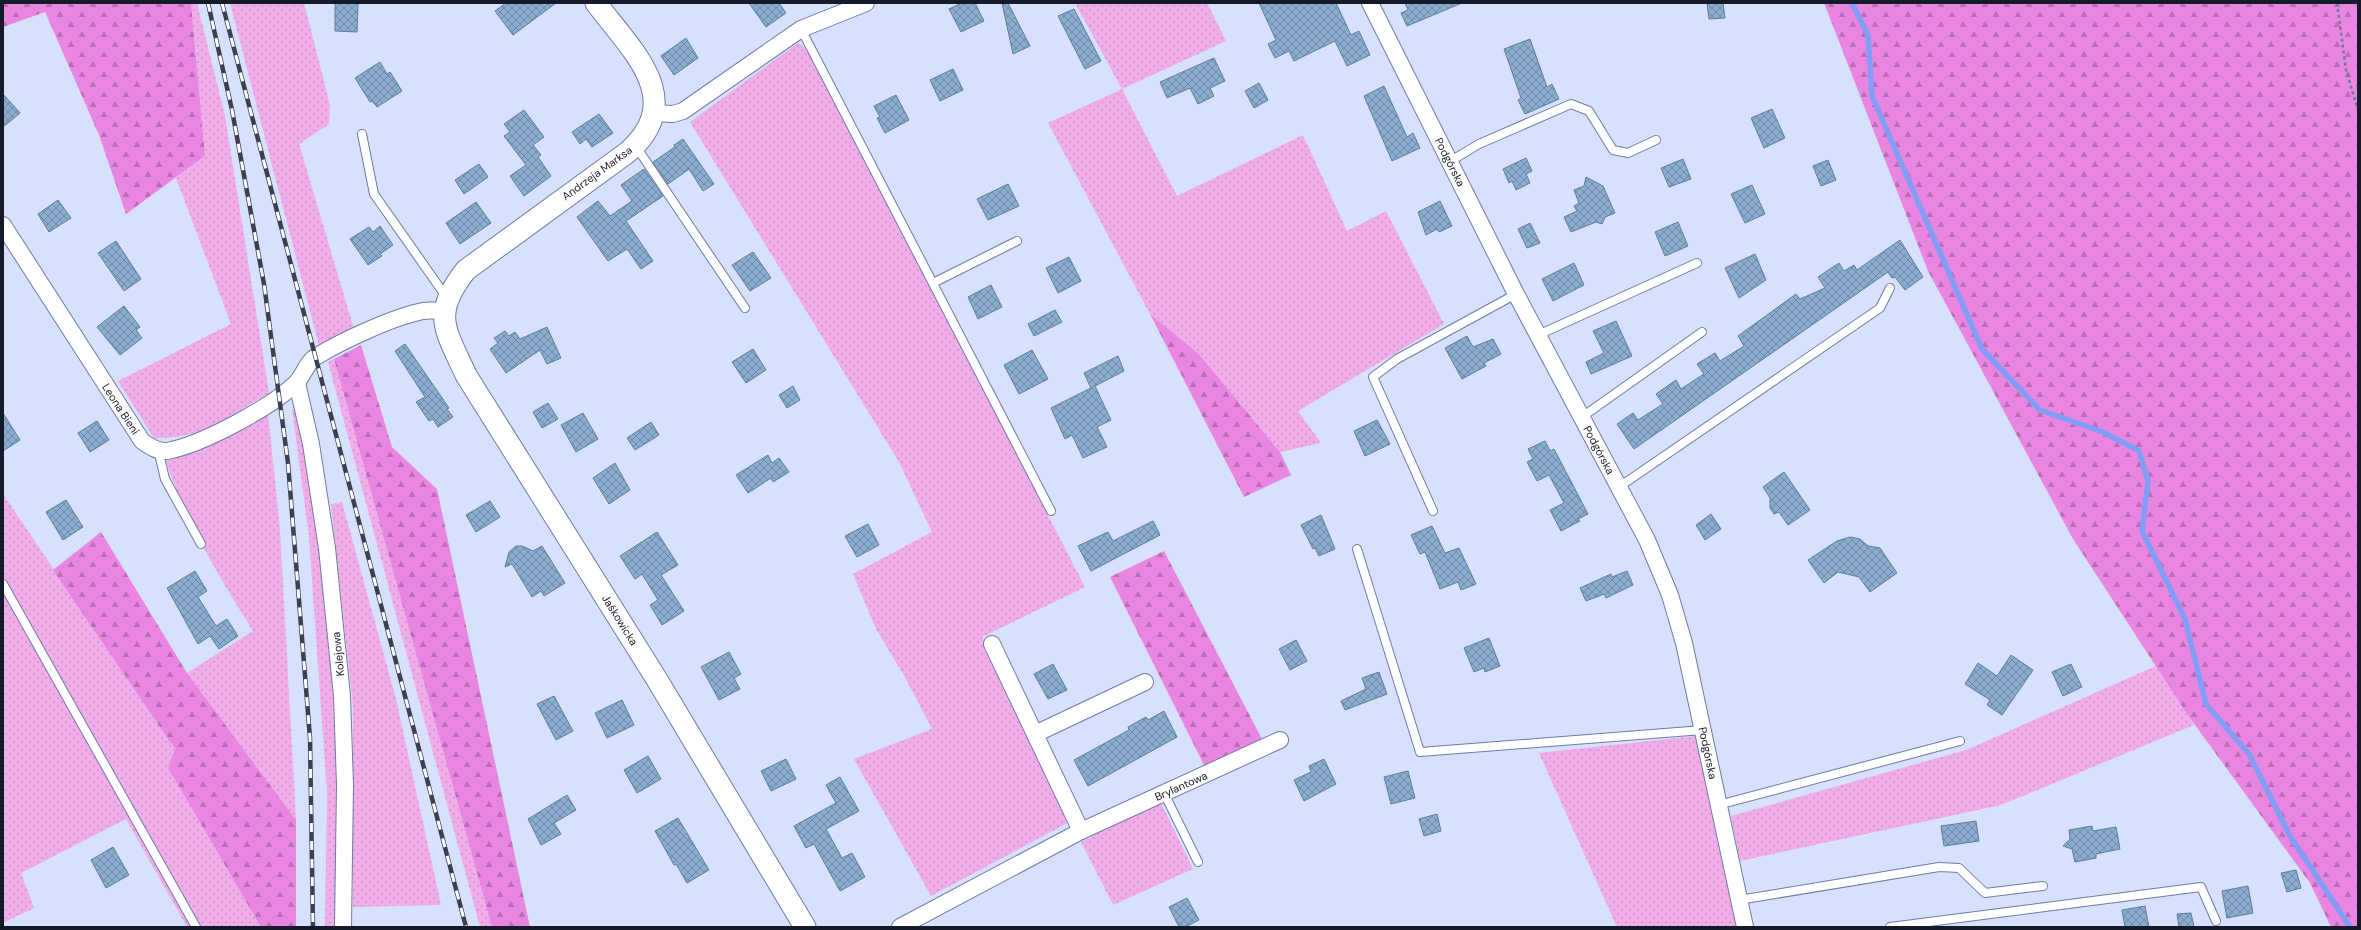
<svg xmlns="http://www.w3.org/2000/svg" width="2361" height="930" font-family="'DM Sans',sans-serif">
<defs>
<pattern id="grass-dots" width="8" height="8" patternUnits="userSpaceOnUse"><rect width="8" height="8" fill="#f1acea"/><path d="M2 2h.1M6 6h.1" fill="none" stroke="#ce93c9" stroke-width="1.8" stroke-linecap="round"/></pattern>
<pattern id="forest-firs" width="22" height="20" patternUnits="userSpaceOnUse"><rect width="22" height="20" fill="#e986e2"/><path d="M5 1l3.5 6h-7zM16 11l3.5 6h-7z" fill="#bc6db7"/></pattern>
<pattern id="building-cross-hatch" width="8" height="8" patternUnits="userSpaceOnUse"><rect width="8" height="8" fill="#8aaccf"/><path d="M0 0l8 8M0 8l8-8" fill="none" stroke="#708ba8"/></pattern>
</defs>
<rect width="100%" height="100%" fill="#d7e1fc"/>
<g fill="url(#grass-dots)">
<path d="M191,3h6l28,113 44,277c-41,24 -65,46 -115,45l-36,-57 113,-57 -55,-146 29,-22z"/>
<path d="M230,3h74l26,102 -1,19 -30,20 55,185 -35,17z"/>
<path d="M1075,3h132l19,38 -104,48 55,107 126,-61 44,96 39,-20 58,113 -146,87 23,32 -41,9 -81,-98 -49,-40 -102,-191 74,-34z"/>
<path d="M798,43l10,7 277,537 -103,50 89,184 -140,75 -77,-137 78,-30 -26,-50 -30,-50 -23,-55 79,-42 -33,-70 -209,-340z"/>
<path d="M334,359l158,568h-12l-152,-565z"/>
<path d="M292,409l6,4 22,130 20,202 -3,182h-12l2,-134 -18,-256z"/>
<path d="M268,413l12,117 16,290 -109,-147 66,-42c-34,-54 -67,-109 -87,-170z"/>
<path d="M3,494l172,255 -7,19 93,159h-74l-61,-108 -105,54 13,35 -31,15z"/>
<path d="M342,502l54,197 45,206 -88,2v-201l-22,-202z"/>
<path d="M2156,666l38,59 -193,80 -261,56 -9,-45 235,-66z"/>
<path d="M1696,736l43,191h-122l-78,-174z"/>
<path d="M1160,801l33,68 -80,36 -32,-63z"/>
</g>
<g fill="url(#forest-firs)">
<path d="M3,3h188l14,153 -79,58 -27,-79 -54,-123 -42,15z"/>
<path d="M1824,3h534v924h-27l-21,-44 -123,-169 -114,-175 -145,-268z"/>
<path d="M1150,314l49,40 81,98 11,23 -47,22z"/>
<path d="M361,345l31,102 45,42 93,438h-38l-158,-568z"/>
<path d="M101,532l86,141 109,147v107h-35l-93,-159 7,-19 -122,-179z"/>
<path d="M1164,551l99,190 -57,28 -96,-192z"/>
</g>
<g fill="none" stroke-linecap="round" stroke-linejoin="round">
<path stroke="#829df5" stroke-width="5.5" d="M1852,3l16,32 4,61 110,253 58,61 63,22 36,19 9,30 -6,50 43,88 21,85 43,50 41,82 60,91"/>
</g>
<g fill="url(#building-cross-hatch)" stroke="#5d7d9f">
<path d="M335,3h23l-1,29 -22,-1z"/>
<path d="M506,3h50l-43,32 -18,-24z"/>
<path d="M749,3h30l7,10 -20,14z"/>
<path d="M962,3h13l9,18 -23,11 -12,-23z"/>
<path d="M1002,3h6l22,43 -17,8z"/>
<path d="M1259,3h77l15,32 8,-4 11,24 -23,11 -12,-25 -41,20 -5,-10 -14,7 -7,-14 8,-4z"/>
<path d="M1405,3h57l-55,23 -6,-13 7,-3z"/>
<path d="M1707,3h16l2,15 -16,1z"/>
<path d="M1074,9l27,52 -16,8 -27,-53z"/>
<path d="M686,38l12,20 -24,17 -13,-19z"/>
<path d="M1530,39l17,48 5,-3 7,15 -34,15 -7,-14 3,-2 -17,-49z"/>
<path d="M1214,58l11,23 -15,7 4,8 -16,8 -8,-16 -23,10 -7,-16z"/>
<path d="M380,62l7,12 3,-2 12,19 -25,16 -5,-6 -2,1 -15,-24z"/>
<path d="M953,69l10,21 -23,11 -10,-21z"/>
<path d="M1259,83l9,17 -14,8 -9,-17z"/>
<path d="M1384,86l23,51 6,-4 7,15 -28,13 -28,-65z"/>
<path d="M3,94l17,19 -17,14z"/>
<path d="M896,95l13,25 -24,13 -8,-15 3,-1 -6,-11z"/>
<path d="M1772,109l13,29 -21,10 -13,-30z"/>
<path d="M524,110l20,27 -11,8 8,10 -3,2 13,19 -27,20 -14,-20 16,-11 -22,-29 6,-4 -6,-8z"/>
<path d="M599,114l14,19 -21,14 -6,-8 -6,5 -8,-12z"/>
<path d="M683,139l31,45 -11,7 -14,-22 -21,15 -15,-22 22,-15 -1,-2z"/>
<path d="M1526,158l6,13 -6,3 4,9 -14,7 -4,-9 -3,2 -6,-14z"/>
<path d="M1683,159l8,20 -22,8 -8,-19z"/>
<path d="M1828,160l8,20 -15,6 -8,-20z"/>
<path d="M479,164l9,13 -24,17 -9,-14z"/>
<path d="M644,169l19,27 -37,25 27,40 -12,8 -14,-20 -19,12 -31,-44 21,-16 12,15 22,-15 -11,-16z"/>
<path d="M1586,177l17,9 12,27 -10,4 -3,7 -6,-2 -25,10 -7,-15 13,-6 -3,-5 5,-3 -5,-13 10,-4z"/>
<path d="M1008,184l11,22 -31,14 -11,-21z"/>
<path d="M1752,185l13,29 -20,9 -14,-29z"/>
<path d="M58,200l13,18 -22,14 -11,-18z"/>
<path d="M1440,201l12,25 -13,6 -2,-3 -11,6 -8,-23z"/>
<path d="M476,202l15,21 -31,21 -14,-21z"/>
<path d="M1678,222l10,24 -23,10 -10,-24z"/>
<path d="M1530,223l10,20 -13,5 -9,-19z"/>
<path d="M380,226l13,19 -13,9 2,2 -14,9 -18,-26 19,-12 4,5z"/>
<path d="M1900,240l23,37 -18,13 -10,-13 -3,1 -4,-6 -254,177 -17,-25 16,-11 5,7 25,-16 -7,-10 20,-14 5,9 23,-15 -7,-10 18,-11 5,8 24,-15 -6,-10 58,-42 4,5 25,-11 -7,-11 21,-14 5,8 10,-6 3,5z"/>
<path d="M116,241l25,38 -17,12 -26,-38z"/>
<path d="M753,252l18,26 -21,13 -18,-26z"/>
<path d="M1755,254l11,26 -27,18 -14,-30z"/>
<path d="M1069,257l12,24 -23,12 -12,-25z"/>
<path d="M1574,263l10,22 -31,16 -11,-22z"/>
<path d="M991,285l11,22 -24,12 -10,-22z"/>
<path d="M124,306l16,21 -4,3 6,8 -22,17 -23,-28z"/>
<path d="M1055,310l7,12 -28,14 -6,-12z"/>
<path d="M1616,321l16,35 -41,18 -5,-12 18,-9 -11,-22z"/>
<path d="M547,327l14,31 -14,6 -7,-14 -34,23 -16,-24 8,-6 -4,-5 11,-7 4,5 6,-4 5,7z"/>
<path d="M1467,336l6,11 20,-8 8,15 -17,9 2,3 -24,13 -17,-31z"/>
<path d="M405,344l44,64 -2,1 6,8 -15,10 -5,-8 -4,2 -13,-19 9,-5 -30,-46z"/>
<path d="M753,349l13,21 -20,13 -14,-21z"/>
<path d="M1032,350l16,29 -29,15 -15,-29z"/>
<path d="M1118,356l6,15 -29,15 16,34 -14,7 10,20 -24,11 -11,-23 -7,4 -14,-31 40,-20 -7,-15z"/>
<path d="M793,386l7,14 -13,8 -8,-13z"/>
<path d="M548,403l10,16 -16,9 -9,-16z"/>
<path d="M3,413l17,27 -17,11z"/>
<path d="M583,413l15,26 -22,13 -15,-27z"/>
<path d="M1377,420l13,24 -25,12 -11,-25z"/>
<path d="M97,421l12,19 -19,12 -12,-19z"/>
<path d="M651,422l8,13 -24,15 -8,-12z"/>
<path d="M1545,441l5,10 4,-2 34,65 -10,5 2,2 -19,10 -11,-21 14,-7 -15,-28 -12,6 -10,-19 6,-3 -5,-10z"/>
<path d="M768,455l4,8 7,-5 10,14 -16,10 -2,-4 -23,15 -12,-18z"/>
<path d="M615,463l15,27 -21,14 -16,-26z"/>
<path d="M1784,472l26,38 -22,15 -9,-13 -5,2 -4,-6v-10l-7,-11z"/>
<path d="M66,500l17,27 -20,13 -17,-28z"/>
<path d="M490,501l10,16 -24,15 -10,-17z"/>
<path d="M1711,514l10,15 -16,11 -9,-15z"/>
<path d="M1321,515l14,34 -16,7 -4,-8 -2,1 -12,-24z"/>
<path d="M1153,521l7,14 -69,36 -13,-25 30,-14 5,9z"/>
<path d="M868,524l11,21 -22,12 -12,-21z"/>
<path d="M1432,526l13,27 14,-5 17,36 -15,6 -3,-8 -18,7 -15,-37 -5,2 -9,-19z"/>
<path d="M657,532l21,33 -17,10 23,36 -22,14 -12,-20 8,-5 -16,-26 -7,5 -15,-23z"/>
<path d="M1850,537l10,2 8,7 12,2 17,25 -27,19 -11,-15 -21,-5 -14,11 -16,-23 29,-19z"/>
<path d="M522,546l11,5 9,-5 23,37 -21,13 -3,-5 -9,6 -20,-33 -7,3 4,-15 7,-6z"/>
<path d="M195,571l12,20 -9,6 18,29 11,-7 11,17 -19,13 -9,-13 -12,8 -31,-56z"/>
<path d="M1627,571l6,14 -27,13 -2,-4 -18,7 -6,-13 31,-14 1,3z"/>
<path d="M1489,638l11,28 -15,6 -1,-4 -10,4 -10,-24z"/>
<path d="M1296,640l11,21 -17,9 -11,-21z"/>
<path d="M729,652l12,22 -7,4 6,11 -21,11 -18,-33z"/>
<path d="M2011,655l22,15 -31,45 -15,-10 3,-5 -25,-16 13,-21 19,13z"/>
<path d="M1053,664l14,26 -19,9 -14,-25z"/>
<path d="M2071,664l11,23 -19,9 -11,-24z"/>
<path d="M1379,672l8,22 -42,16 -4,-9 25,-12 -4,-11z"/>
<path d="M554,696l19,35 -17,9 -19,-36z"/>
<path d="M622,700l12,25 -27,13 -12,-25z"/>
<path d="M1164,711l13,26 -89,49 -14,-26 55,-30 -1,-3 18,-10 2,3z"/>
<path d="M648,756l13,23 -24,14 -13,-23z"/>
<path d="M786,759l10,20 -25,12 -10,-20z"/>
<path d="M1324,759l12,25 -32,17 -10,-21 17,-8 -2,-6z"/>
<path d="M1408,771l7,27 -24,6 -7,-27z"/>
<path d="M840,777l19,34 -33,18 16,29 10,-5 13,24 -25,14 -26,-47 -8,4 -12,-22 42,-23 -10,-18z"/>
<path d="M567,795l9,15 -22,13 7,11 -20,11 -13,-26z"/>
<path d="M1437,814l4,17 -17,5 -5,-17z"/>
<path d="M678,818l31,52 -22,13 -11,-19 -2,1 -19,-34z"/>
<path d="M1976,821l3,20 -35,5 -3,-20z"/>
<path d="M2092,826l1,5 23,-4 4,22 -24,5v4l-21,4 -3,-13 -9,-3 7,-7 -1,-9z"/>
<path d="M113,847l16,28 -23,13 -15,-28z"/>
<path d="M2296,870l5,18 -14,4 -6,-19z"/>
<path d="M2248,886l5,27 -26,5 -5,-27z"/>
<path d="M1187,898l12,22 -14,7h-6l-10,-20z"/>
<path d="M2145,906l4,21h-24l-3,-17z"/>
<path d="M2191,913l3,14h-15l-2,-13z"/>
</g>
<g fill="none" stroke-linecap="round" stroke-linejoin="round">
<defs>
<g id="service">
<path d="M801,29l250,482"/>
<path d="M362,134l12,60 73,104"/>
<path d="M635,145l110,163"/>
<path d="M1449,162l30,-18 92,-40 18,7 24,39 15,3 28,-13"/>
<path d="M933,283l84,-42"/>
<path d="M1538,335l159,-72"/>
<path d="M1582,417l120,-85"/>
<path d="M158,449l7,30 36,65"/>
<path d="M1619,487l261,-179 10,-20"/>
<path d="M1433,511l-60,-134 24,-18 119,-65"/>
<path d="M1357,549l63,203 283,-22"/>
<path d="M3,584l193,343"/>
<path d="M1164,793l34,69"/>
<path d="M1718,805l242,-64"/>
<path d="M1739,900l200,-33 20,1 26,25 58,-7"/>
<path d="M1890,927l311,-40 15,34"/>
</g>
<g id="minor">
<path d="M1370,3l146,291 131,246 23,55 14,48 61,284"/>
<path d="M654,113l19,1 10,-3 118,-82 65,-26"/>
<path d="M3,225l139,216c7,5 16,11 25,10 34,-6 103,-43 128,-67 9,-8 11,-22 22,-28 27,-16 76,-39 106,-45 7,-1 15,0 21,0"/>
<path d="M297,383l14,61 16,104 15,148 3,89 -2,142"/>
<path d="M992,644l89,187"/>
<path d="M1035,734l110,-52"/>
<path d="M900,927l181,-96 199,-91"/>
</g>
<path id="tertiary" d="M596,3c35,47 92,96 32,149l-162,118c-35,44 -21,59 0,105l190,303 149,249"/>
</defs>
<use href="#service" stroke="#6e7ca4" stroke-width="10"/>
<use href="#minor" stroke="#6e7ca4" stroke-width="18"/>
<use href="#tertiary" stroke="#6e7ca4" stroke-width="23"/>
<path stroke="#727a8f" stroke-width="2.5" stroke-dasharray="3 3" stroke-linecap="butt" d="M2337,3l9,67 12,40"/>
<use href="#service" stroke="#fff" stroke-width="8"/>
<use href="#minor" stroke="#fff" stroke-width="16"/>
<use href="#tertiary" stroke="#fff" stroke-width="21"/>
<defs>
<g id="rail">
<path d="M208,3l24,107 32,174 24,179 22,275 3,189"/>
<path d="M222,3l244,924"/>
</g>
</defs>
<use href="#rail" stroke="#3a4052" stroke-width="4.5"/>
<use href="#rail" stroke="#fff" stroke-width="3" stroke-dasharray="9" stroke-linecap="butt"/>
</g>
<g text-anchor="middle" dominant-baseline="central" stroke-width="3" stroke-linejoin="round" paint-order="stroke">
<g font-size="11" fill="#151a2a" stroke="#fff">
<text transform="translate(1450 162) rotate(63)">Podgórska</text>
<text transform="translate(597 173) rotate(-36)">Andrzeja Marksa</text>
<text transform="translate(121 409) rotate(57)">Leona Bieni</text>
<text transform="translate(1599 450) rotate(62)">Podgórska</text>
<text transform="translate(620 620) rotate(58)">Jaśkowicka</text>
<text transform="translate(338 654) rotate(-96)">Kolejowa</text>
<text transform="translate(1708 753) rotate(78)">Podgórska</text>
<text transform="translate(1181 786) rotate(-24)">Brylantowa</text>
</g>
</g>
<rect width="2361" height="930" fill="none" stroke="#151a2a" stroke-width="8"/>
</svg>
